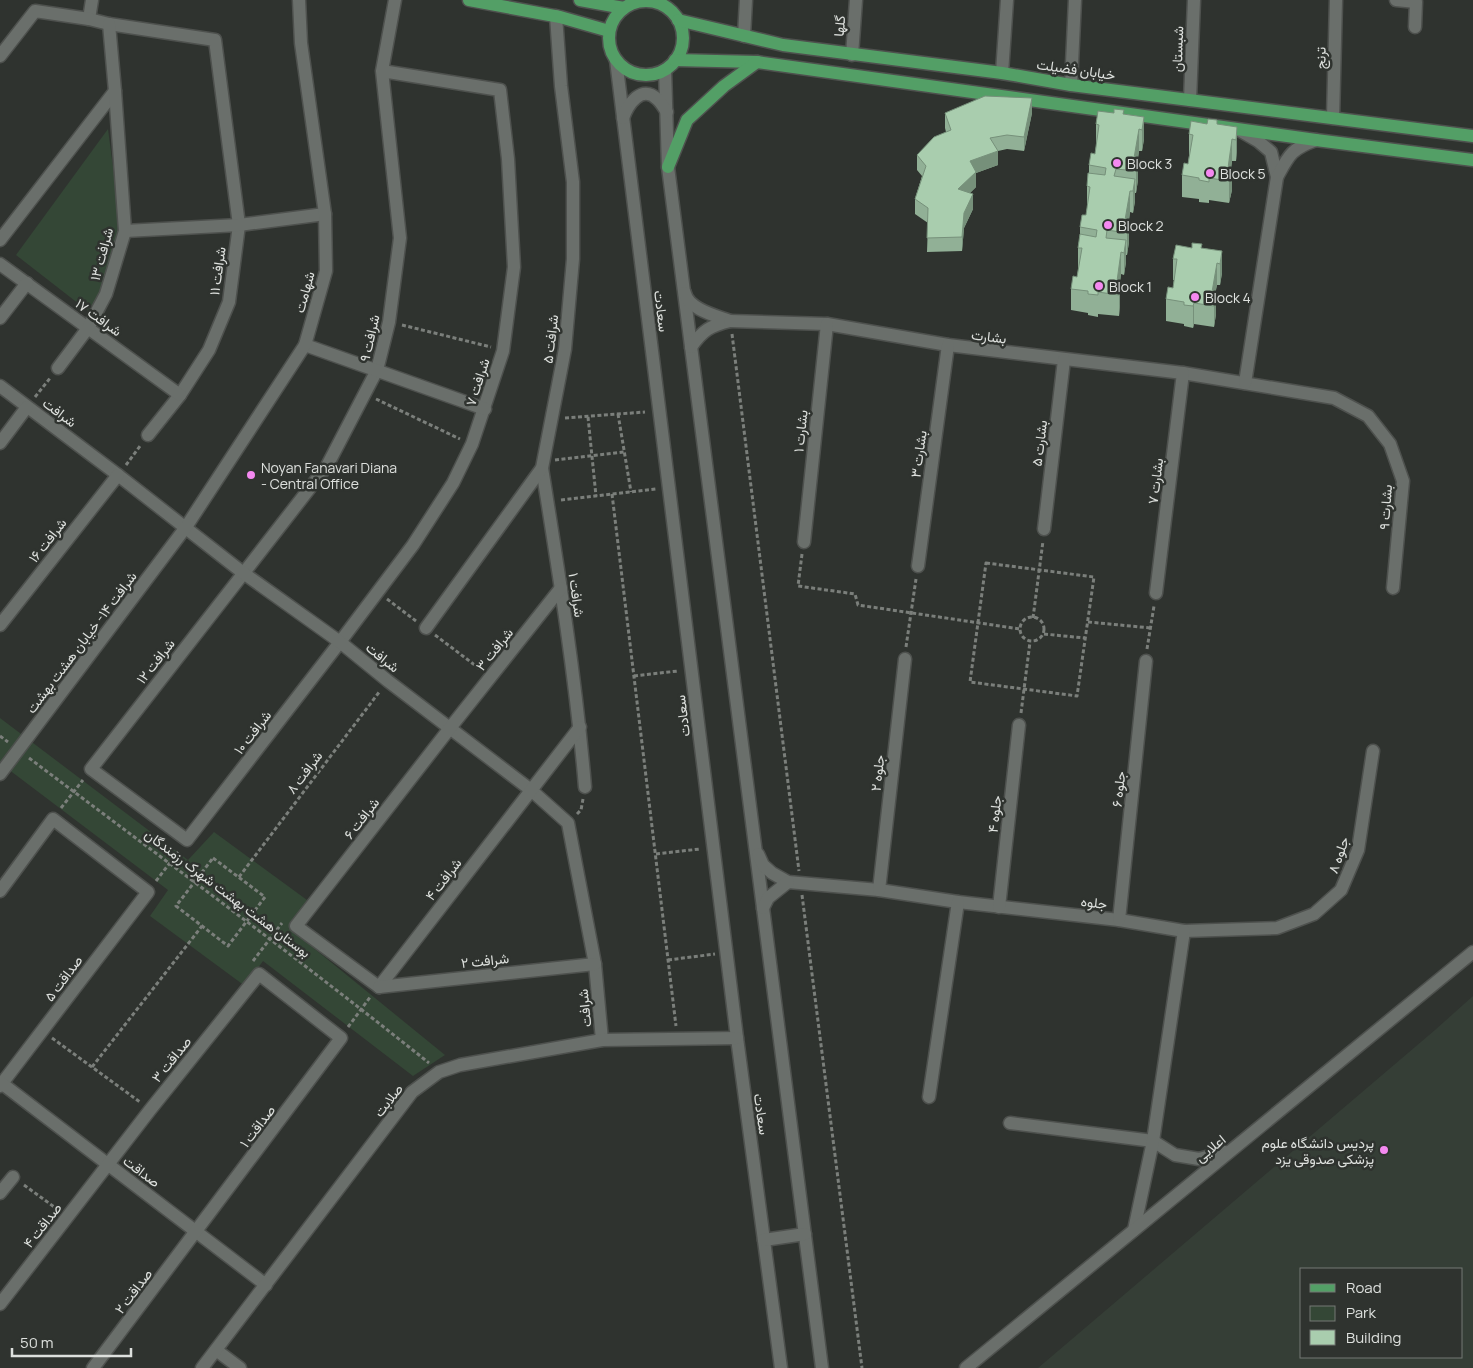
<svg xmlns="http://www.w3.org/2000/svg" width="1473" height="1368" font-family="Manrope,Vazirmatn,sans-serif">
<rect width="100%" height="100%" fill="#2f332f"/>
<path fill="#353e36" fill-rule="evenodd" d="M1473,996v372h-435l397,-338zM1302,1269h160v88h-160z"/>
<g fill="#344736">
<path d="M108,129l13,98 -24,91 -81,-63z"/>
<path d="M0,718l188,142 26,-28 93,68 -18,28 156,127 -32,21 -150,-115 -18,25 -95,-70 18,-26 -168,-127z"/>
</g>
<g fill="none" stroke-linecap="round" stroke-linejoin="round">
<defs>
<g id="minor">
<path d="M1396,0l20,2 -1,25"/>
<path d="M89,19l3,-19"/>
<path d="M744,36l2,-36"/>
<path d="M852,55l4,-55"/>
<path d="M0,56l35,-45 54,8 20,5 106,16 24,185 -10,77 -20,48 -29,45 -32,40"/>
<path d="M616,60l121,978 44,330"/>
<path d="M665,70l3,97 154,1201"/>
<path d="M382,71l118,19 8,69 6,108 -11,84 -31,93 -19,39 -40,62 -73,97 -153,198 -96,-71 236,-303 50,-96 12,-48 11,-84 -18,-167 13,-71"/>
<path d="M1002,73l5,-73"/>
<path d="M1071,85l4,-85"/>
<path d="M1190,100l4,-100"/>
<path d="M623,118c5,-14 19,-34 34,-19 4,3 7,9 10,13"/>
<path d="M1333,118l3,-118"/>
<path d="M1239,130l19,11 13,11 6,25"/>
<path d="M125,231l114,-6 86,-11"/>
<path d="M0,240l115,-149"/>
<path d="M0,264l180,131"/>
<path d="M685,293c3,16 32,23 45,28 -20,5 -27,9 -39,26"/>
<path d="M0,318l27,-35"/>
<path d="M730,321l97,3 121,21 235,28 151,25 34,18 22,28 13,37 -10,107"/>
<path d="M305,345l180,64"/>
<path d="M58,368l30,-40 18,-34 19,-63 -10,-140 -6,-67"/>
<path d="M1245,383l32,-206c12,-22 14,-28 39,-37"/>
<path d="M0,386l118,89 124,97 98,70 48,39 143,109 37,33 27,141 7,76"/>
<path d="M0,443l27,-36"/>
<path d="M542,468c17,106 34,212 43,319"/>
<path d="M1044,529l20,-169"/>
<path d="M804,542l23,-218"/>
<path d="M918,566l30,-221"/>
<path d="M1156,593l27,-220"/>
<path d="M0,625l118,-150"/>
<path d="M426,628l116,-160 23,-119 8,-90v-77l-12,-96 -5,-70"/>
<path d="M0,774l186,-247 119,-182 21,-74 -1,-57 -24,-171 -2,-43"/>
<path d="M758,854l5,11 9,8 16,9 91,8 79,12 161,18 65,11 93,-3 37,-14 27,-24 17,-40 15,-99"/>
<path d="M879,890l26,-231"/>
<path d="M0,891l53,-72 95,73 -148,194"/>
<path d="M999,907l20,-182"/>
<path d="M763,908l5,-10 20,-16"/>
<path d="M1119,920l27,-259"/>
<path d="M379,987l-83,-61 154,-198 111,-140"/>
<path d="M379,987l201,-260"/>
<path d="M379,987l216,-23"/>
<path d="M0,1082l266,203"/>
<path d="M929,1097l29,-195"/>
<path d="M1010,1123l143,18 22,14 24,4 26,-7"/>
<path d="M0,1193l13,-16"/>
<path d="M1134,1230l19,-89 31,-210"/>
<path d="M764,1240l41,-6"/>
<path d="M0,1304l150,-194 109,-136 82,64 -248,330"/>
<path d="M216,1350l24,18"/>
<path d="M202,1368l210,-276 27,-20 21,-7 142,-25 135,-2"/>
<path d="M966,1368l507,-416"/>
</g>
<g id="major">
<path d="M469,0l91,17 49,14"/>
<path d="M580,0l44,8"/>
<circle cx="646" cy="38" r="37"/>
<path d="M678,20l105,25 219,28 69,12 402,51"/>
<path d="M675,60l82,2 559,78 157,20"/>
<path d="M668,167l19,-47 37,-34 33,-24"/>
</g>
</defs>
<use href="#minor" stroke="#4e514e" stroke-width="15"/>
<use href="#major" stroke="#4e514e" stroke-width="15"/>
<g stroke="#7b7f7b" stroke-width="3" stroke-dasharray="4 2.5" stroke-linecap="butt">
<path d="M402,325l89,22"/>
<path d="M732,334l67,537"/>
<path d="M35,397l16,-20"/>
<path d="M376,399l84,40"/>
<path d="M618,414l13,78"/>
<path d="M588,417l8,79"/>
<path d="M565,418l80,-6"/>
<path d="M555,460l69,-8"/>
<path d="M126,465l14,-19"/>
<path d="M612,494l64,532"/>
<path d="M561,500l95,-11"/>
<path d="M802,554l-4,32 57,8 3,11 162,24"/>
<path d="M986,563l108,14 -17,119 -107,-14z"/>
<path d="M387,599l29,22"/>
<circle cx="1032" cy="629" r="12"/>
<path d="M1033,618l10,-77"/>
<path d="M1088,622l63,6"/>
<path d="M1044,634l41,4"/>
<path d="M435,635l45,34"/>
<path d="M906,647l10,-68"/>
<path d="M1147,649l7,-43"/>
<path d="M634,676l44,-5"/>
<path d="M1021,713l9,-71"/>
<path d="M0,736l8,6"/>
<path d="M29,758c134,101 269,200 400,305"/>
<path d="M61,808l22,-28"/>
<path d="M577,814l4,-4 2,-11"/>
<path d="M656,854l44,-5"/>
<path d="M213,858l52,39 -37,49 -52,-40z"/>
<path d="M239,877l141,-186"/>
<path d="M156,881l23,-30"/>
<path d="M802,895l60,473"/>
<path d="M668,960l47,-6"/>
<path d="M253,961l29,-38"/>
<path d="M348,1027l23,-31"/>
<path d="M52,1038l88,64"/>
<path d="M92,1067l110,-141"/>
<path d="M24,1185l33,24"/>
</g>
<use href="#minor" stroke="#6a6f6b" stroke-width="12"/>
<use href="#major" stroke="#539f66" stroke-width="12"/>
</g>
<g fill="#91b096">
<path d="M945,113h87l-8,38 -17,-2 -9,2v14l-22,8v14l-6,6 3,16 -9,19 -2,23 -35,1 1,-29 -13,-9v-15l7,-23 -5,-6v-15l29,-23 -1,-4z"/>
<path d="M1124,114l20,3v22l-2,12h-3l-1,7v22l-2,13h-1v8l-2,12 -3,-1 -1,8v22l-2,13h-1v7l-2,13 -3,-1 -1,8v22l-1,12 -21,-2v3l-10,-2v-2l-17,-3v-21l6,-12 1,-7v-22l2,-13v-8l6,-12 1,-7v-22l2,-13v-8l6,-11 1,-8v-22z"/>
<path d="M1207,124l30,3v22l-1,12h-4l-1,8 1,21 -3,13 -20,-3v3l-10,-1v-3l-17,-2v-22l6,-11 1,-8v-22z"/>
<path d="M1202,248l20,3v22l-2,12h-3l-2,8 1,21 -2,13 -20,-3 -1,4 -9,-2v-2l-18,-3v-22l7,-11 1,-8h-1v-21z"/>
</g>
<g fill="#76907a">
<path d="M1032,98v15l-8,38v-14z"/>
<path d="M1144,117v22l-2,12v-21z"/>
<path d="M1237,127v22l-1,12v-21z"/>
<path d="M1139,129v22l-3,20 -2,-13z"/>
<path d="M1232,139v22l-3,20 -1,-13z"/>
<path d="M998,151v14l-22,8v14l-18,17v-15l12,-28z"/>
<path d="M1138,159v21l-2,13v-22z"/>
<path d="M1232,169v21l-3,13v-22z"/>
<path d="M1135,179v22l-2,12v-22z"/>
<path d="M1130,191v21l-3,21 -2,-13z"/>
<path d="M973,194v15l-9,19 -2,23v-14l2,-24z"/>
<path d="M1129,220v22l-2,13v-22z"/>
<path d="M1126,240v22l-2,13v-22z"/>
<path d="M1222,251v22l-2,12v-21z"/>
<path d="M1121,252v22l-3,21 -1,-14z"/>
<path d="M1217,263v22l-4,21 -1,-14z"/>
<path d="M1120,282v22l-1,12v-21z"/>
<path d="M1216,293v21l-2,13v-21z"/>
<path d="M1194,303v21l-1,4v-22z"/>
</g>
<g fill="#a9cdae" stroke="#76907a">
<path d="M985,96l47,2 -8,39 -17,-2 -17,3 8,13 -28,10 6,11 -18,17 15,5 -9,19 -2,24 -35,1 1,-30 -13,-9 11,-33 -9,-11 17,-18 17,-7 -6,-17z"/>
<path d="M1114,109l10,1 -1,4 21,3 -2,13 -3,-1 -5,29 4,1 -2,12 -20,-2 -2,7 21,3 -2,12h-3l-5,29h4l-2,13 -20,-3 -1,8 20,2 -2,13 -3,-1 -4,29 3,1 -1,13 -21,-3v3l-10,-1v-3l-17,-2 2,-13 4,1 5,-29h-4l2,-14 16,3 1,-7 -17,-3 2,-12h4l4,-28 -3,-1 1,-13 17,2 1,-7 -17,-3 2,-12 4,1 4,-29 -3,-1 2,-13 16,2z"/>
<path d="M1208,119l9,1v4l20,3 -1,13 -4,-1 -4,29 4,1 -3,12 -20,-3v4l-10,-2v-2l-17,-3 2,-12 4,1 5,-29 -4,-1 2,-13 16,3z"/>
<path d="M1192,243l10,1 -1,4 21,3 -2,13 -3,-1 -5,29 4,1 -2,13 -20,-3 -1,3 -9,-1v-3l-18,-3 2,-12 5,1 4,-29h-4l3,-14 16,3z"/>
</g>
<g fill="#f489f0" stroke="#2f332f" stroke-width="2">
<circle cx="1117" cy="163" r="5"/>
<circle cx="1210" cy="173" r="5"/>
<circle cx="1108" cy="225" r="5"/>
<circle cx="1099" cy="286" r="5"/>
<circle cx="1195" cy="297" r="5"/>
<circle cx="251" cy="475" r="5"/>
<circle cx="1384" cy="1150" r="5"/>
</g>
<g text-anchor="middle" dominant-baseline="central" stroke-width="5" stroke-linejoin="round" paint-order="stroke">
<g font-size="14" fill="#dde0dd" stroke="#2f332f">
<text transform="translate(839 26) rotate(-85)">گلها</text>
<text transform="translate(1177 49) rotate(-88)">شبستان</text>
<text transform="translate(1320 58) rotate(-89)">ترنج</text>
<text transform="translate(1076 69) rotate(8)">خیابان فضیلت</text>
<text transform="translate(101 254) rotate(-75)">شرافت ۱۳</text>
<text transform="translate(217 271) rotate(-82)">شرافت ۱۱</text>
<text transform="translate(304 292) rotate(-75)">شهامت</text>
<text transform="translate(662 311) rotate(83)">سعادت</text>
<text transform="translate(99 317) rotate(36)">شرافت ۱۷</text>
<text transform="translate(989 336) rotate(7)">بشارت</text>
<text transform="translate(369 338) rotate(-77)">شرافت ۹</text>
<text transform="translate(550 339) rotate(-83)">شرافت ۵</text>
<text transform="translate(477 382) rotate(-72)">شرافت ۷</text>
<text transform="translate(60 412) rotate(37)">شرافت</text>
<text transform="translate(800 431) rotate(-84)">بشارت ۱</text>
<text transform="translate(1039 443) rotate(-83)">بشارت ۵</text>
<text transform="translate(918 454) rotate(-82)">بشارت ۳</text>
<text transform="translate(1155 481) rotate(-83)">بشارت ۷</text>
<text transform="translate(1385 507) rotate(-86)">بشارت ۹</text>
<text transform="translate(47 540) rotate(-52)">شرافت ۱۶</text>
<text transform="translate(577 595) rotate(82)">شرافت ۱</text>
<text transform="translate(81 642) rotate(-53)">شرافت ۱۴- خیابان هشت بهشت</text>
<text transform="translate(494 649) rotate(-51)">شرافت ۳</text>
<text transform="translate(383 657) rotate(39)">شرافت</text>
<text transform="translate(155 661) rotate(-52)">شرافت ۱۲</text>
<text transform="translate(682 716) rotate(-97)">سعادت</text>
<text transform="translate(252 732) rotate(-52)">شرافت ۱۰</text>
<text transform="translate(304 772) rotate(-53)">شرافت ۸</text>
<text transform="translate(877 773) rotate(-84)">جلوه ۲</text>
<text transform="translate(1118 789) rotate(-84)">جلوه ۶</text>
<text transform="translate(994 814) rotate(-84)">جلوه ۴</text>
<text transform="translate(361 818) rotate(-52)">شرافت ۶</text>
<text transform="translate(1338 855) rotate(-71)">جلوه ۸</text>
<text transform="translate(443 879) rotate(-52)">شرافت ۴</text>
<text transform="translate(228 893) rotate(37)">بوستان هشت بهشت شهرک رزمندگان</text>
<text transform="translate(1094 902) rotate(6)">جلوه</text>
<text transform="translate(485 960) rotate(-6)">شرافت ۲</text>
<text transform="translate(63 978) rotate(-53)">صداقت ۵</text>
<text transform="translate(584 1008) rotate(-96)">شرافت</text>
<text transform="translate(171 1059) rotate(-51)">صداقت ۳</text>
<text transform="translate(388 1100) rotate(-52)">صلابت</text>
<text transform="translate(762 1114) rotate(82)">سعادت</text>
<text transform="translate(257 1126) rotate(-53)">صداقت ۱</text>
<text transform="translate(1210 1148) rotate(-39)">اعلایی</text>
<text transform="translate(142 1171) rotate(37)">صداقت</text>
<text transform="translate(42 1225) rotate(-52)">صداقت ۴</text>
<text transform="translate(133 1291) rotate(-53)">صداقت ۲</text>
</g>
<g font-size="14" fill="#dde0dd" stroke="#2f332f" text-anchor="start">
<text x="1127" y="163">Block 3</text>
<text x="1220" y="173">Block 5</text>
<text x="1118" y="225">Block 2</text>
<text x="1109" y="286">Block 1</text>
<text x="1205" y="297">Block 4</text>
<text x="261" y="467">Noyan Fanavari Diana<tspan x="261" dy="16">- Central Office</tspan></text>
<text x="1374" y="1142" text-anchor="end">پردیس دانشگاه علوم<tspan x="1374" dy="16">پزشکی صدوقی یزد</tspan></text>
</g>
</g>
<rect x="1300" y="1268" width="162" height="90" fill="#2f332f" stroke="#757875"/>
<rect x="1310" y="1284" width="25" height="8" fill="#539f66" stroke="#757875"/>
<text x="1346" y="1293" font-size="15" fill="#dde0dd">Road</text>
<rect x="1310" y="1306" width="25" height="15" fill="#344736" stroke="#757875"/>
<text x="1346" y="1318" font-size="15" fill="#dde0dd">Park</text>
<rect x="1310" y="1330" width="25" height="15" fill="#a9cdae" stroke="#757875"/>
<text x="1346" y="1343" font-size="15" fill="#dde0dd">Building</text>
<path d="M12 1348v8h119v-8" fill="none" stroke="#dde0dd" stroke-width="2.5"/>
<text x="20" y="1348" font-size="15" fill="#dde0dd" stroke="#2f332f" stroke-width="4" paint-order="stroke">50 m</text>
</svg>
